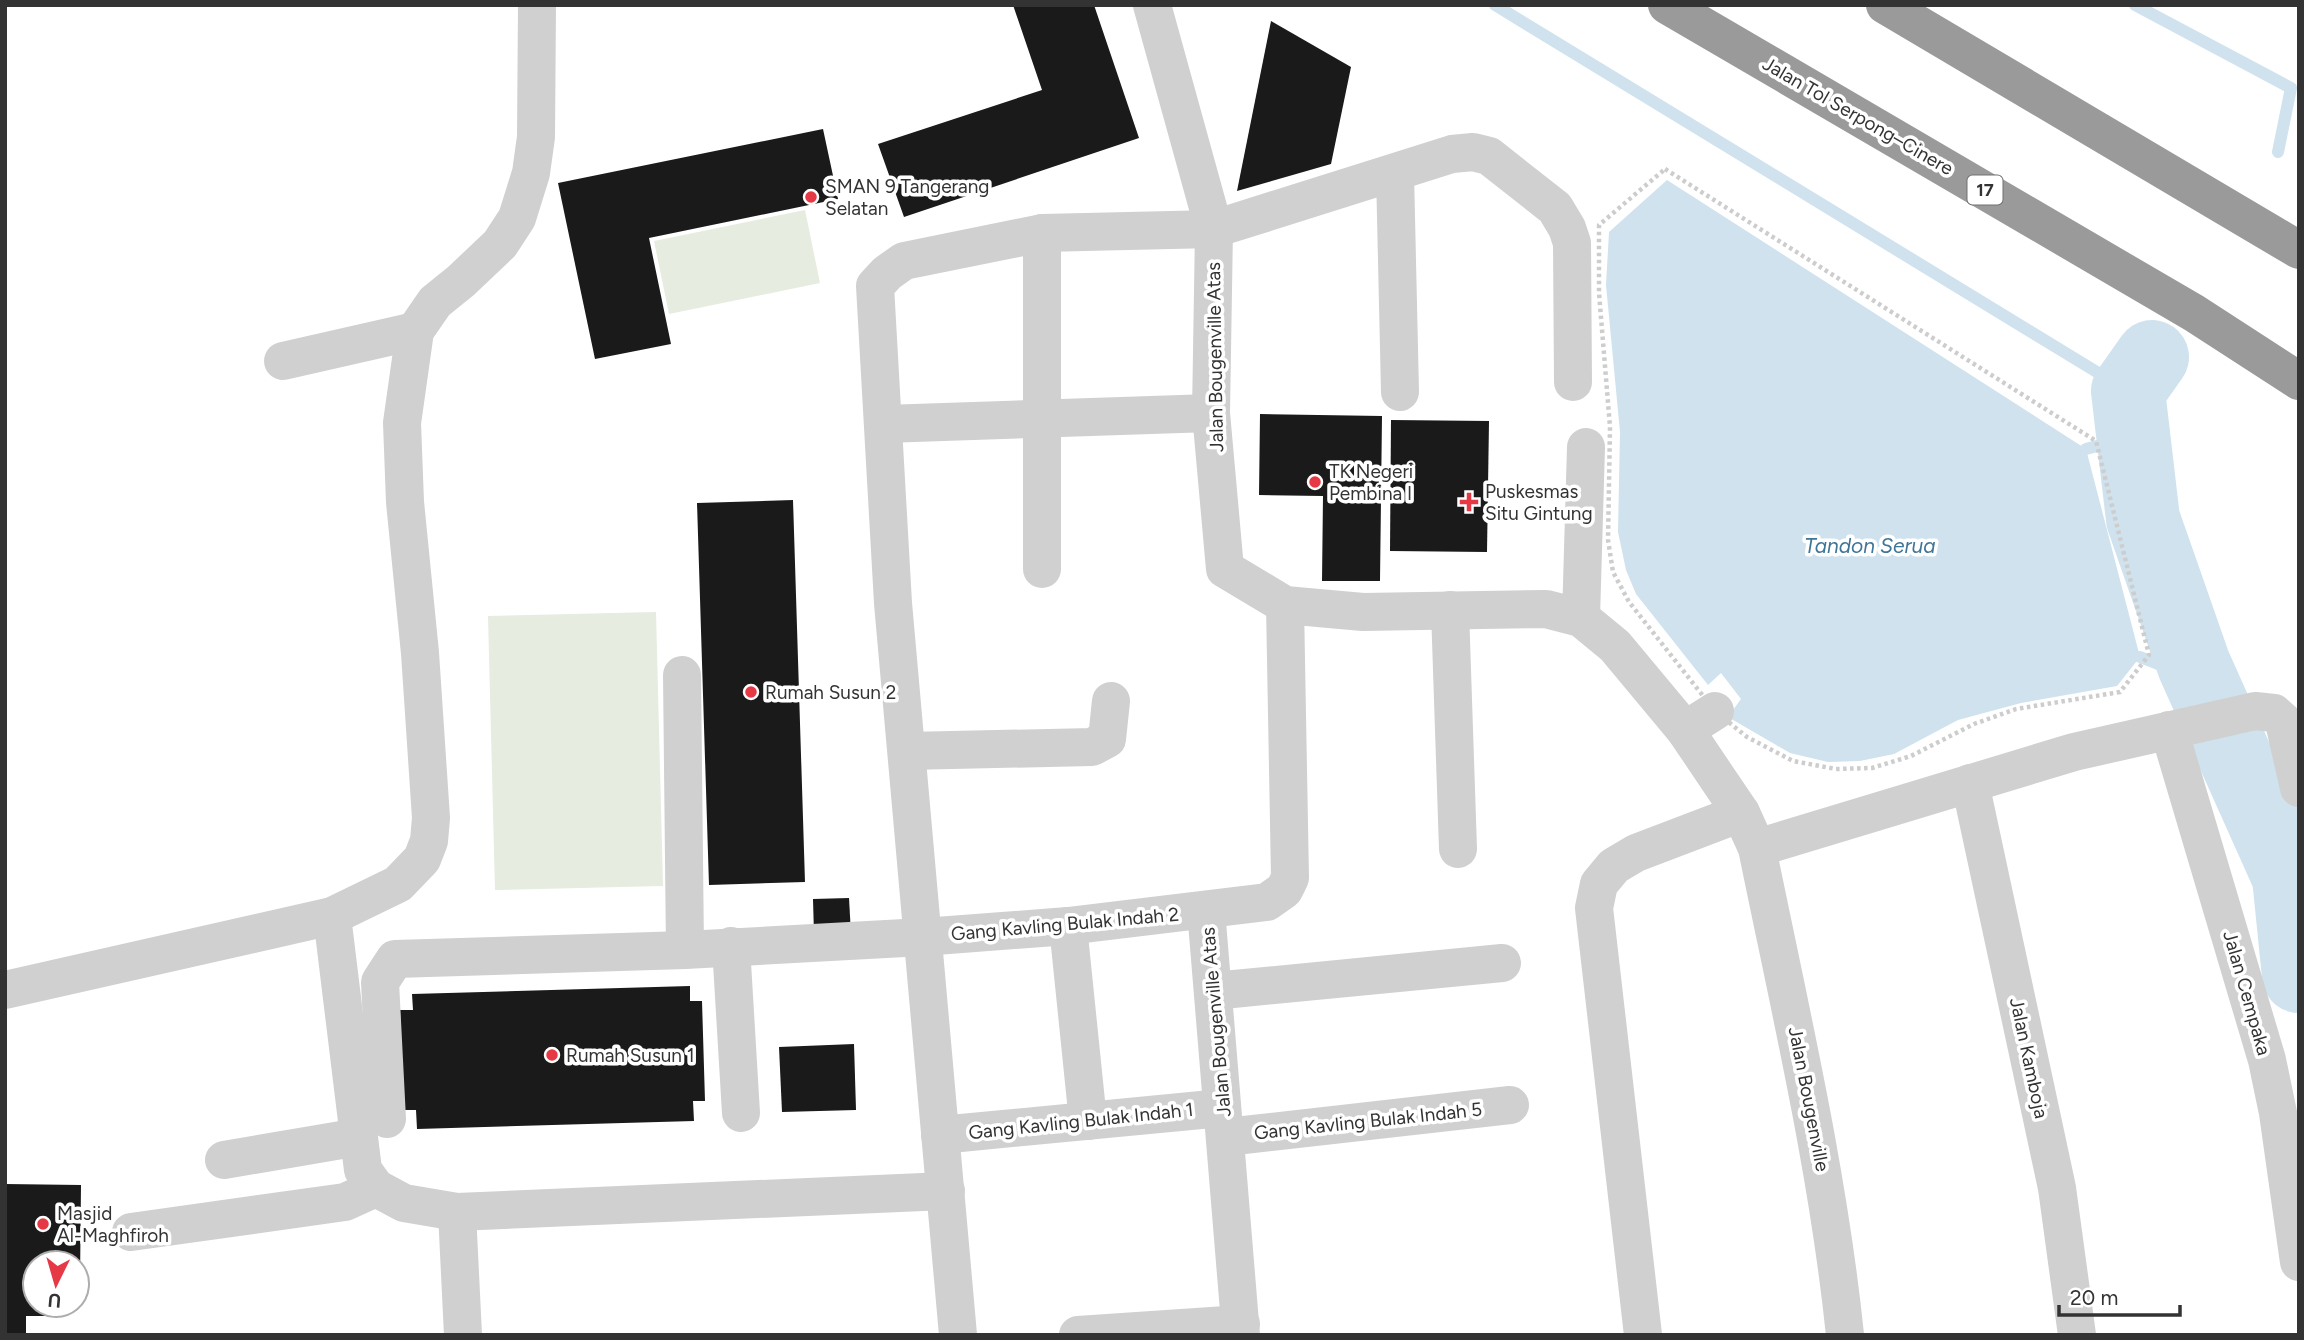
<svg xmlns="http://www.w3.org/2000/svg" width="2304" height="1340" font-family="Figtree,sans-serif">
<rect width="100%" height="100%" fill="#fff"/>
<g fill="#e6ecdf">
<path d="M805,210l15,73 -151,31 -15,-73z"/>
<path d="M656,612l7,274 -168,4 -7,-274z"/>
</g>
<path fill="#cfe2ee" d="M1667,180l419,269 54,208 -23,29 -96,17 -63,17 -64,34 -34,7 -32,1 -38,-9 -62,-36 13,-18 -20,-26 -13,12 -72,-91 -10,-24 -8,-38 2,-100 -14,-147 3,-53z"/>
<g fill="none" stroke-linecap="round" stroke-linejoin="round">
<g stroke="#cfe2ee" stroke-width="12">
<path d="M1495,5l633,386"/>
<path d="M2135,5l156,83 -13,64"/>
<path d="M2086,449l47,-13"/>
<path d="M2140,657l36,14 18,-6"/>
</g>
<path stroke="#cfe2ee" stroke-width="74" d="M2152,357l-24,34 15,128 51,146 95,212 10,99"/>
</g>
<g fill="#1a1a1a">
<path d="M1013,5h81l45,133 -235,79 -26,-73 164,-54z"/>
<path d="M1271,21l80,46 -20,97 -94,27z"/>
<path d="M823,129l15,70 -189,39 22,106 -76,15 -37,-176z"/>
<path d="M1260,414l122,2 -2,165h-58l1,-85 -64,-1z"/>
<path d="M1391,420l98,1 -2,131 -97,-1z"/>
<path d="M793,500l12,382 -96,3 -12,-382z"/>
<path d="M849,898l2,36 -37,1 -1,-36z"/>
<path d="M690,986v15h12l3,100h-12l1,20 -277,8 -1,-19h-13l-3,-100h13l-1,-16z"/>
<path d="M854,1044l2,66 -74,2 -3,-65z"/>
<path d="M5,1184l76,1 -1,98h-3v-20h-42v42h11v11h-20v19h-21z"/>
</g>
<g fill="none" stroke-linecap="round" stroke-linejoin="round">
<path stroke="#cdcdcd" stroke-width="4.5" stroke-dasharray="3.5 3.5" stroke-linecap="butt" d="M1665,169l431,272 53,214 -29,37 -104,17 -42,15 -63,32 -39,12 -36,1 -43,-8 -46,-24 -32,-26 -86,-109 -16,-30 -5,-32 2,-113 -11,-134v-68z"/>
<g stroke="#d0d0d0" stroke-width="38">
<path d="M1152,5l62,224 -3,184 14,156 60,36 78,7 183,-3 35,9 34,28 70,84 56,83 16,35c33,162 71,322 88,487"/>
<path d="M1395,173l5,219"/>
<path d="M1042,233v336"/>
<path d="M283,361l132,-30"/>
<path d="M884,424l327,-11"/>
<path d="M1450,610l8,239"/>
<path d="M1581,618l5,-171"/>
<path d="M682,675l3,275"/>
<path d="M1685,730l30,-19"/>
<path d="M2169,730l98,330 11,53 21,149"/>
<path d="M907,751l185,-4 15,-8 4,-38"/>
<path d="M1970,783l87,405 20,147"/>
<path d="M1757,848l317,-96 181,-41 19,2 10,9 15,66"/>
<path d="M1206,910l35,425"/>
<path d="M332,916l31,254 13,18 28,15 53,9 489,-21"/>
<path d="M1068,926l20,195"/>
<path d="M731,946l10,167"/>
<path d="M5,990l327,-74 66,-32 24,-25 7,-18 2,-23 -11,-165 -15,-151 -3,-79 13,-92 20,-29 26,-21 39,-37 17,-26 14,-45 5,-36 1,-132"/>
<path d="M1213,991l289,-28"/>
<path d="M387,1119l-7,-137 15,-23 290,-9 238,-13 145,-11 199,-24 17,-12 6,-12 -5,-273"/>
<path d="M940,1135l282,-27"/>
<path d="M1226,1137l284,-32"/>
<path d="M224,1160l135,-23"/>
<path d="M457,1212l6,123"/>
<path d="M131,1232l214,-30 31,-14"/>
<path d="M958,1335l-65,-732 -18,-317 12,-13 17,-12 138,-28 172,-4 238,-75 21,-2 16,4 66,52 12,20 5,15 1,139"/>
<path d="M1078,1335l163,-11"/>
<path d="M1643,1335l-49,-427 5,-24 15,-18 22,-13 105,-40"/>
</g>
<g stroke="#9a9a9a" stroke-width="38">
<path d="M1667,5l527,308 105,68"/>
<path d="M1885,5l414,245"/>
</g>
</g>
<g fill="#e63946" stroke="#fff" stroke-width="2.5">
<circle cx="811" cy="197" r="7"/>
<circle cx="1315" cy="482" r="7"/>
<path d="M1465.5 491.5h7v7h7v7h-7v7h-7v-7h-7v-7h7z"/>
<circle cx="751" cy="692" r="7"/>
<circle cx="552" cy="1055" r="7"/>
<circle cx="43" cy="1224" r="7"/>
</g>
<g text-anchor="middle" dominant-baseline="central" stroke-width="7" stroke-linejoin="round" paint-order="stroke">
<rect fill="#fff" stroke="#707070" stroke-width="2" x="1967.5" y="175.5" width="35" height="29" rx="5"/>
<g font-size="18" font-weight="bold" fill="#333">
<text x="1985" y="190">17</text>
</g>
<g font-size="19" fill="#333" stroke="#fff">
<text transform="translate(1858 116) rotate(30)">Jalan Tol Serpong–Cinere</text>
<text transform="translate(1215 357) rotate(-91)">Jalan Bougenville Atas</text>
<text transform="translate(1065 924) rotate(-5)">Gang Kavling Bulak Indah 2</text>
<text transform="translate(2247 993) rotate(74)">Jalan Cempaka</text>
<text transform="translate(1216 1022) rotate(-95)">Jalan Bougenville Atas</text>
<text transform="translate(2029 1058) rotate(78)">Jalan Kamboja</text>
<text transform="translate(1809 1099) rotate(79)">Jalan Bougenville</text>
<text transform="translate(1081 1121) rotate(-6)">Gang Kavling Bulak Indah 1</text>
<text transform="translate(1368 1121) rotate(-6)">Gang Kavling Bulak Indah 5</text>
</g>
<g font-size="19" fill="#333" stroke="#fff" text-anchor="start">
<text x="825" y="186">SMAN 9 Tangerang<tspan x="825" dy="22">Selatan</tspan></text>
<text x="1329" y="471">TK Negeri<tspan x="1329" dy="22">Pembina I</tspan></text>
<text x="1485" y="491">Puskesmas<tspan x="1485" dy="22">Situ Gintung</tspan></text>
<text x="765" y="692">Rumah Susun 2</text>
<text x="566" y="1055">Rumah Susun 1</text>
<text x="57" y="1213">Masjid<tspan x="57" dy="22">Al-Maghfiroh</tspan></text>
</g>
<g font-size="21" font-style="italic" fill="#3f7597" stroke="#fff">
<text x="1870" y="545">Tandon Serua</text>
</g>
</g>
<rect width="2304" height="1340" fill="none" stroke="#333333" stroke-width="14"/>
<g transform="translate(56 1284) rotate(185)"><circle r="33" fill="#ffffff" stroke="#adadad" stroke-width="2"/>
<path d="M0-5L12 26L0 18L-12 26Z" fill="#e63946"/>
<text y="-10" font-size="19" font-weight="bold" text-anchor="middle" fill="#333333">U</text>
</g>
<path d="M2059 1305v10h121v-10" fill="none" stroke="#333333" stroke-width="3.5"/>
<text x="2070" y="1305" font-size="21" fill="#333333" stroke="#ffffff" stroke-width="5" paint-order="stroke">20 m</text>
</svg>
